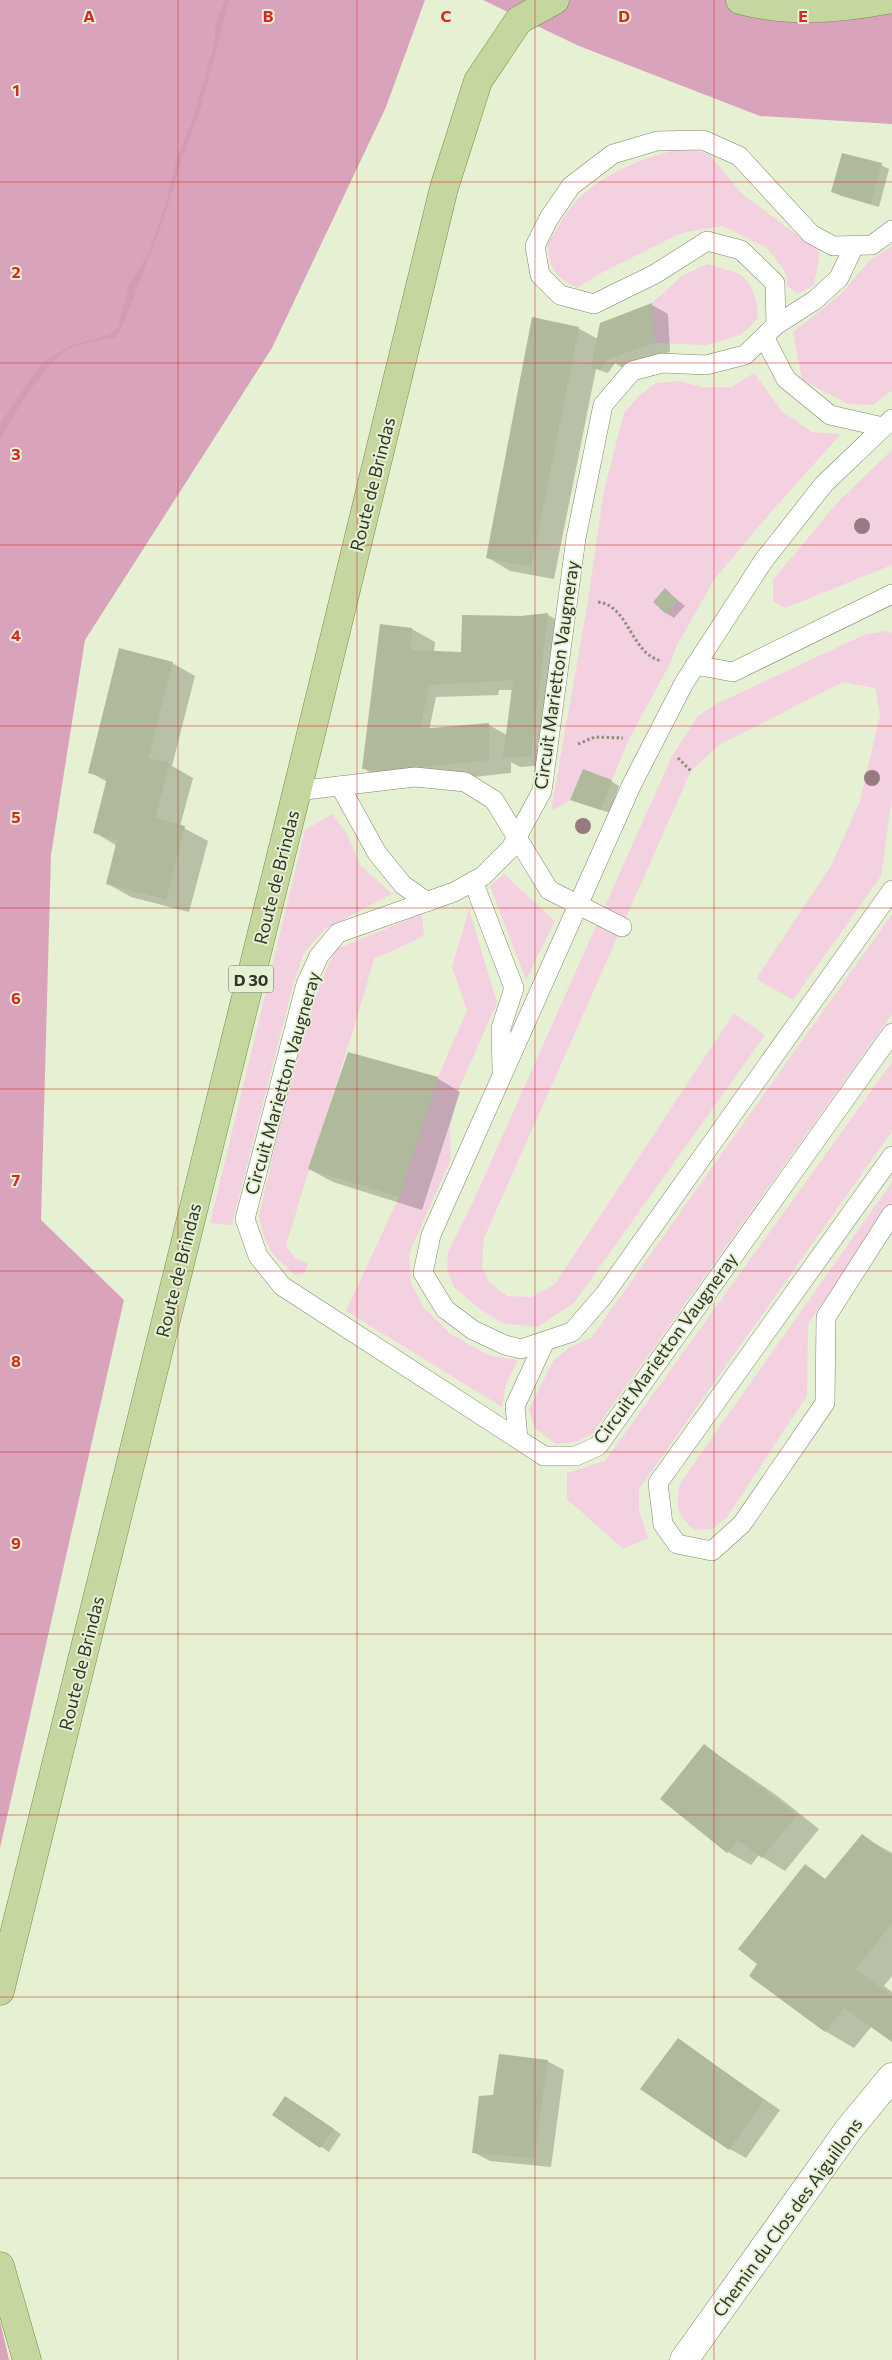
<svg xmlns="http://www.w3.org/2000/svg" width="892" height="2360" font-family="Commissioner,sans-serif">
<rect width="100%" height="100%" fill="#e6f1d3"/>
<g fill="#f4d1e1">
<path d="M684,148l25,6 33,40 78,58 -6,33 -16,9 -11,-8 -2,-15 -18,-23 -44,-22 -42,7 -80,40 -24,15c-24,-13 -25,-16 -30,-43 9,-14 18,-33 30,-45 30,-29 67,-43 107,-52z"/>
<path d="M892,246v144l-19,15 -25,-1 -46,-24 -9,-48 47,-37 29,-34z"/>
<path d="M707,264c8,3 28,7 34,11 13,10 16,28 17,43l-17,17 -34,10 -53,-2 -2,-40 30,-27z"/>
<path d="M754,373l28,38 30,21 29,2 -70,78 -57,68 -37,65 -6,17 -42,77 -17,41 -29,-11 -13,31 -19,11 37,-210 16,-111 20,-77 15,-17 17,-13 24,-2 22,6h30z"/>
<path d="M892,450v115l-107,43 -12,-7v-21l65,-78z"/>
<path d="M887,631l5,2v164l-11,79 -88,124 -37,-21 75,-113 29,-65 20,-86 -5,-27 -32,-6 -124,63 -28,26 -207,467 -2,29 8,16 17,13 24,1 24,-13 179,-271 31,22 -191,268 -37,24 -35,-4 -25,-16 -23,-20 -7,-17 1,-18 24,-48 200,-448 26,-40 18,-12 150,-70z"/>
<path d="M332,814l14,18 14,33 32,29 -67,35 -21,24 -11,32 -61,240 -22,-2 95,-393z"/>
<path d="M504,874l51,47 -29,59 -36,-94z"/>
<path d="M469,909l28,94 -38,86 -9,37 1,33 -42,95 2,29 13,25 25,25 39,22 30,5 -12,24 -4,23 -156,-96 53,-114 39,-120 29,-67 -15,-43z"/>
<path d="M422,914l2,22 -50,23c-27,96 -60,191 -88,287l9,12 13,6 -3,9 -10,2c-24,-21 -29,-26 -36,-59 21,-87 37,-187 77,-267z"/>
<path d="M892,914v100l-300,420 -16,8 -20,2 -22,-17 -5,-18 24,-48 17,-14 21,-9z"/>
<path d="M892,1062v69l-253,358v21l9,28 -25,11 -56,-50v-26l38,-12z"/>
<path d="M892,1182v20l-84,122 -1,72 -80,121 -15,12 -17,1c-20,-16 -19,-22 -15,-47z"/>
</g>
<g fill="#d9a3bc">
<path d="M0,0h425l-39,107 -114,241 -187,292 -34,215 -10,365 83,80 -124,548z"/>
<path d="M483,0h409v124l-132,-8 -181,-70z"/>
<path d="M0,2321l9,39h-9z"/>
</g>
<path fill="#d29cb5" d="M225,0h4l-27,104 -20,55 -18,59 -43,112 -6,8c-17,3 -41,5 -55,17 -22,19 -46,59 -60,85v-16l31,-46 15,-18 26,-15 39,-11 7,-7 10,-40 20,-33 18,-51 11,-45 14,-34 23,-78 2,-23z"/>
<g fill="#0003" fill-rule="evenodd">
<path d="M881,165l8,4 -10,38 -38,-11 -8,-4z"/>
<path d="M652,305l16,9 2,38 -47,16 -8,-5 -7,10 -12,-4 -42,210 -44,-8 -23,-14 91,-229 20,11 3,-15z"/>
<path d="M665,590l20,16 -11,12 -8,-5z"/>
<path d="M547,614l16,10 -16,141 -27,2 -9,-5v11l-101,11 -23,-2 -24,-14 49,-139 23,13 -1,10 28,1 59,-36zM499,690h14l-6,45 -18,-10 -60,6 7,-34 62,-2z"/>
<path d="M172,663l23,13 -23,90 21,12 -13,48 28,15 -19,71 -58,-15 -23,-13 9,-38 -23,-14 13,-50 -17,-10z"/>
<path d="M611,781l8,5 -9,27 -38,-13z"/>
<path d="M437,1078l23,14 -38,118 -89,-28 -24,-13z"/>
<path d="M705,1746l71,49 43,34 -34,42 -26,-16 -8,10 -23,-13 -66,-53z"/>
<path d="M862,1836l30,17v123l-8,10 8,6v48l-20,-14 -18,22 -29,-17 -67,-67 48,-99 20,15z"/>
<path d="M679,2040l101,70 -34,48 -16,-9z"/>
<path d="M547,2061l17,9 -13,97 -61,-6 -17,-9 21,-56z"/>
<path d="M294,2102l47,32 -12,18 -55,-37z"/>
</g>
<g fill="#afb99c">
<path d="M842,153l40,10 -11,41 -40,-12z"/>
<path d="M652,303l2,40 -48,17 -6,10 -9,-3 9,-44z"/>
<path d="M532,317l47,10 -48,240 -45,-9z"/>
<path d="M665,588l13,13 -12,13 -13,-12z"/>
<path d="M548,613l-17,143 -28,2 10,-78 -84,5 -9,44 69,-6v37l-104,11 -23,-2 18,-145 32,4 -1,22 50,2 1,-37 59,1z"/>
<path d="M119,648l54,14 -25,96 22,5 -15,55 30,8 -19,74 -60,-16 11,-44 -24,-7 14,-55 -19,-5z"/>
<path d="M583,769l29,11 -11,30 -31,-10z"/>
<path d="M348,1052l90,25 -39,120 -91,-28z"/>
<path d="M704,1744l93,71 -35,43 -24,-18 -11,13 -67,-54z"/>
<path d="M862,1834l30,22v67l-36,46 36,27v46l-48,-34 -19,24 -76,-56 8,-12 -19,-15 67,-85 20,15z"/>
<path d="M678,2038l86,62 -35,50 -89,-61z"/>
<path d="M499,2054l49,6 -14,98 -62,-5 7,-57 14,-1z"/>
<path d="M285,2096l49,33 -14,19 -48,-33z"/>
</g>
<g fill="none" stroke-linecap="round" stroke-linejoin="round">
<defs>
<g id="service">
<path d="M892,230l-20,15 -39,1 -22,-12 -72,-78 -36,-16 -46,1 -44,13 -42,32 -22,32 -14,28 5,29 20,20 34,9 61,-30 52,-33 34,9 34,33 1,42 -31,30 -39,10 -44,-2 -30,8 -29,34 -27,133 -34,253 -31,57 -28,28 -29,16 -116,41 -19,23 -13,28 -61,235 13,37 24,30 262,170h32l22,-10 294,-413"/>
<path d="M776,325l39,-25 24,-22 15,-32"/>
<path d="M764,337l22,42 44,36 53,12"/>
<path d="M892,419l-68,65 -60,76 -80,123 -52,101 -201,451 -8,38 22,36 28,21 32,15 16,4 51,-17 32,-37 288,-405"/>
<path d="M695,665l38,7 159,-78"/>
<path d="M340,786l37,67 26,32 24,17"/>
<path d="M297,791l118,-14 50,5 29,18 55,90 73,37"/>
<path d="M473,881l41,107 -13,40 1,42"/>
<path d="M892,1156l-234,327 5,41 14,20 35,7 30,-27 83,-121 1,-86 66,-103"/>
<path d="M518,1439l-3,-33 30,-65"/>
</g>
<path id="minor" d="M684,2360l165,-231 43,-52"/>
<g id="primary">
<path d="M740,0c48,13 98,9 146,0"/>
<path d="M0,1991l297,-1200 147,-603 34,-107 41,-61 36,-20"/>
<path d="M0,2266l27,94"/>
</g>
</defs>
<use href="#service" stroke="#7d876c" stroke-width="20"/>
<use href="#minor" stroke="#7d876c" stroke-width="29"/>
<use href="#primary" stroke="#788c4b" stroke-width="29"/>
<g stroke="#8a917d" stroke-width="3" stroke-dasharray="2.5 2.5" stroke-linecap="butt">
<path d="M598,602c32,4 32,52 64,59"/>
<path d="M578,744l17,-7 28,1"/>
<path d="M678,758l13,13"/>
</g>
<use href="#service" stroke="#fff" stroke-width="19"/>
<use href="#minor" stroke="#fff" stroke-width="28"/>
<use href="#primary" stroke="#c5d69e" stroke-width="28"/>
</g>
<g fill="#977a7f">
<circle cx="862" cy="526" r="8"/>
<circle cx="872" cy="778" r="8"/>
<circle cx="583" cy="826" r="8"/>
</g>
<path fill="none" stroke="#d62828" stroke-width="1" stroke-opacity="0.55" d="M178,0v2360M357,0v2360M535,0v2360M714,0v2360M0,182h892M0,363h892M0,545h892M0,726h892M0,908h892M0,1089h892M0,1271h892M0,1452h892M0,1634h892M0,1815h892M0,1997h892M0,2178h892"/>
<g text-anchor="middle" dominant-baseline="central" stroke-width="4" stroke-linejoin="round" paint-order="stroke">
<rect fill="#e6f1d3" stroke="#676d5d" stroke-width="1" x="228.5" y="965.5" width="45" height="27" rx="4"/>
<g font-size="16" font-weight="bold" fill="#31352a">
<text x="251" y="979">D 30</text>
</g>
<g font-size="18" fill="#31352a" stroke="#e6f1d3">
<text transform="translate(372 484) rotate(-76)">Route de Brindas</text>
<text transform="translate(556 675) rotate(-82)">Circuit Marietton Vaugneray</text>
<text transform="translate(276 877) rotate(-76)">Route de Brindas</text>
<text transform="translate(282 1083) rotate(-74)">Circuit Marietton Vaugneray</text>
<text transform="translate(178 1270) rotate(-76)">Route de Brindas</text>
<text transform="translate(665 1348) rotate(-54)">Circuit Marietton Vaugneray</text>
<text transform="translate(81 1663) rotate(-76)">Route de Brindas</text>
<text transform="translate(787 2217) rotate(-54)">Chemin du Clos des Aiguillons</text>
</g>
</g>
<g font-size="16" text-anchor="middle" font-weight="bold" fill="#d62828" stroke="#e6f1d3" stroke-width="4" stroke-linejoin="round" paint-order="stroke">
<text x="89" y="22">A</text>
<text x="268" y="22">B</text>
<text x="446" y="22">C</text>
<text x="624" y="22">D</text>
<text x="803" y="22">E</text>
<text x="16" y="96">1</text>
<text x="16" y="278">2</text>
<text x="16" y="460">3</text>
<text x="16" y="641">4</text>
<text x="16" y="823">5</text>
<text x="16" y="1004">6</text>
<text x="16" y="1186">7</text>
<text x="16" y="1367">8</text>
<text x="16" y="1549">9</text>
</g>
</svg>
